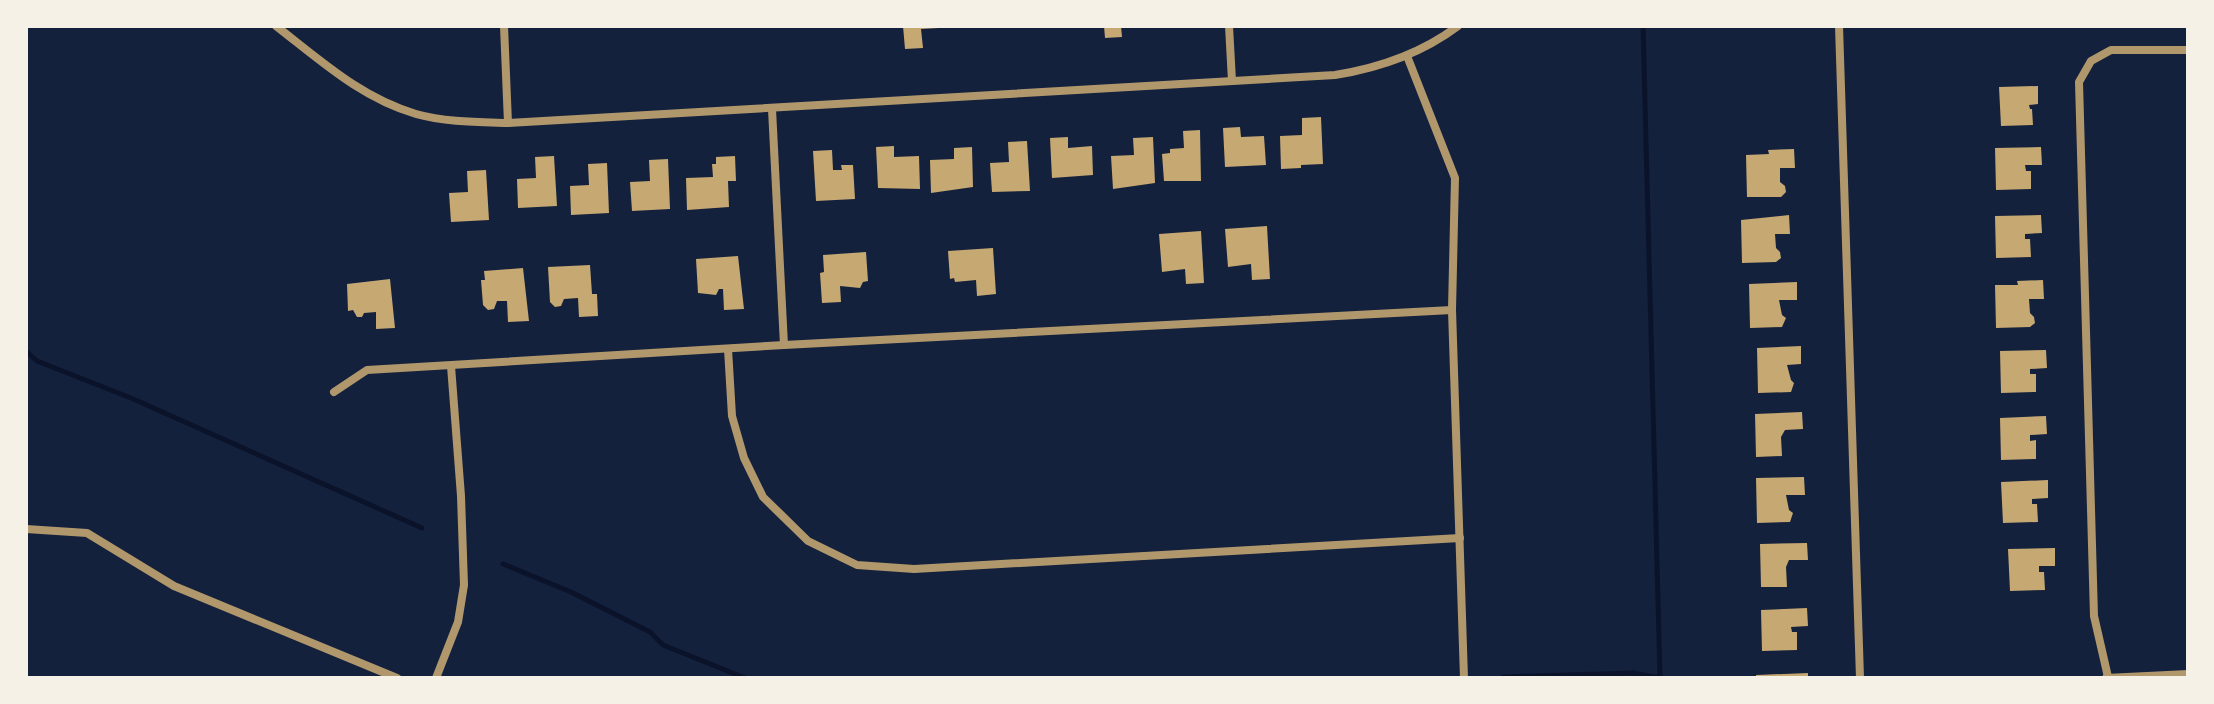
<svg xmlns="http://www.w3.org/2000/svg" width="2214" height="704" font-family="'Public Sans',sans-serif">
<rect width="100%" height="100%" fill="#14213d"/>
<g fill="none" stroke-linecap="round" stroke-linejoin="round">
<g stroke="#0b132b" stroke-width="5">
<path d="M26,351l11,10 94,37 291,130"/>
<path d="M503,564l68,28 79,40 13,13 82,33"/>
<path d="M1633,673l27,5 -17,-652"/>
<path d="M1503,677l131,-4"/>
</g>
</g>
<g fill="#c6a872">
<path d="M903,26h35l1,2 -18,1 2,19 -18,1z"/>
<path d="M1104,26h17l1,11 -17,1z"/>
<path d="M2038,86v18l-9,1 1,4h2l1,16 -32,1 -2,-39z"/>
<path d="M1321,117l2,47 -22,1v3l-20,1 -1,-33 22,-1v-17z"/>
<path d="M1240,127l1,10 23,-1 2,29 -41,2 -2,-39z"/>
<path d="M1200,130l1,51h-37l-2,-27 8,-1v-4l14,-1 -1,-17z"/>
<path d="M1068,137v11l24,-2 1,29 -41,3 -2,-40z"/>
<path d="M1153,137l2,46 -42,6 -2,-33 23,-1 -1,-17z"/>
<path d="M1027,141l3,50 -38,1 -2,-29 19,-1 -1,-20z"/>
<path d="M894,146v11l25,-1 1,33 -42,-1 -2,-41z"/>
<path d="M972,147l1,40 -42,6 -1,-33 24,-1v-11z"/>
<path d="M2041,147l1,18h-17l1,6h5v18l-35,1 -1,-42z"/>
<path d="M1794,149l1,19h-15v14l5,4 1,6 -5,5h-34l-1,-42 23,-1 -1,-4z"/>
<path d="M832,150l1,20h9l-1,-5h12l2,34 -39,2 -3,-50z"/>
<path d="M554,156l3,50 -39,2 -1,-29 19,-1 -1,-21z"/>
<path d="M735,156l1,25h-8l1,26 -42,3 -1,-32 27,-1 -1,-13h4v-7z"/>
<path d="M668,159l2,50 -38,2 -2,-29 20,-1 -1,-21z"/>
<path d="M607,163l2,50 -38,2 -1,-29 19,-1 -1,-21z"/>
<path d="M486,170l3,50 -38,2 -2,-29 19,-1 -1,-21z"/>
<path d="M1789,215l1,19h-15l1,14 4,4 1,6 -5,4 -34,1 -1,-43z"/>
<path d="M2041,215l1,18 -17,1v5h5l1,18 -35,1 -1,-42z"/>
<path d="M1267,226l3,53 -18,1 -1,-16 -23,3 -3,-38z"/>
<path d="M1201,231l3,52 -18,1 -1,-15 -23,3 -3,-38z"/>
<path d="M993,248l3,46 -19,2 -1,-16 -21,2 -1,-4 -4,1 -2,-28z"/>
<path d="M866,252l2,29 -5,1 -3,6 -20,-2 1,16 -19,1 -2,-30 4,-1 -1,-17z"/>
<path d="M738,256l6,53 -20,1 -1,-21h-4l-3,6 -18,-2 -2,-34z"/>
<path d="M590,265l2,29h5l1,22 -19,1 -1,-19 -14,1 -3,7 -6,1 -5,-5 -2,-35z"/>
<path d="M523,268l6,53 -21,1 -1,-21h-10l-3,8 -6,1 -5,-5 -2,-25h4l-1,-9z"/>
<path d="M390,279l5,49 -19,1v-17l-12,1 -2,4h-5l-4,-7 -5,1 -1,-27z"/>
<path d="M2043,280l1,19h-15l1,14 4,4 1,6 -5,4 -34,1 -1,-43h23l-1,-4z"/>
<path d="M1797,282v18h-18l3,15 4,3 -4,9 -32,1 -1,-44z"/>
<path d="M1801,346v18l-14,1 4,15 3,3 -3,9 -33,1 -1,-45z"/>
<path d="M2046,350l1,18 -17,1v5h6v18l-35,1 -1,-42z"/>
<path d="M1802,412l1,17 -18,1 -4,7 1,19 -26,1 -1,-43z"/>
<path d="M2046,416l1,18 -17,1v6l6,-1v19l-35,1 -1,-42z"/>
<path d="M1804,477l1,18h-19l3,15 4,3 -3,9 -33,1 -1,-45z"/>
<path d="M2048,480v18l-16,1v5h5l1,18 -35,1 -2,-41z"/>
<path d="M1807,543l1,17h-19l-3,7 1,20h-26l-1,-43z"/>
<path d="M2055,548v18h-16v6h5l1,18 -35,1 -2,-42z"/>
<path d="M1807,608l1,18 -17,1 1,5h5v18l-35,1 -1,-41z"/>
<path d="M1808,673v5h-52v-3z"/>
</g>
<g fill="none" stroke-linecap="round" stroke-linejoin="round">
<g stroke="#b1986c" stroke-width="8">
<path d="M276,26c44,34 85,72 140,88 29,8 61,8 92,9l827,-48c44,-7 87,-22 123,-49"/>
<path d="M504,26l4,97"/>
<path d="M1229,26l3,55"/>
<path d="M1839,26l21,652"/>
<path d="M1407,56l48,122 -3,132 12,368"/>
<path d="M772,109l12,236"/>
<path d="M728,349l4,67 12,42 19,39 45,44 49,24 57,4 546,-31"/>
<path d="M334,392l33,-22 417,-25 668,-35"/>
<path d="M26,529l61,4 87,53 223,92"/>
<path d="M2108,677l-14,-61 -15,-534 12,-21 20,-11h77"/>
<path d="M436,678l22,-56 6,-37 -3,-89 -10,-130"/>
<path d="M2106,678l82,-4"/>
</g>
</g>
<rect width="2214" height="704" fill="none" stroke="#f6f1e7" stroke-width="56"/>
</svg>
